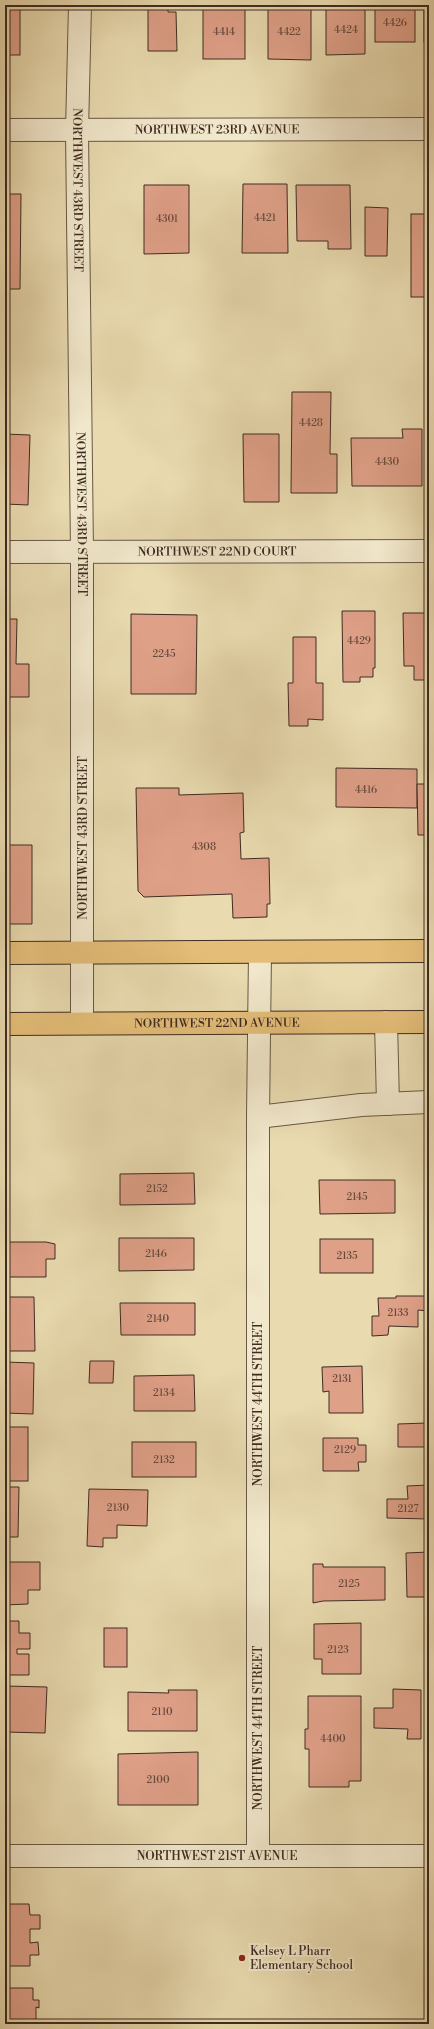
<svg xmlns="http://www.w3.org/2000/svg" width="434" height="2029" font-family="'Libre Bodoni',serif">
<rect width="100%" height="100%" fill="#e9daaf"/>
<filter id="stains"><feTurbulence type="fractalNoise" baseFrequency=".005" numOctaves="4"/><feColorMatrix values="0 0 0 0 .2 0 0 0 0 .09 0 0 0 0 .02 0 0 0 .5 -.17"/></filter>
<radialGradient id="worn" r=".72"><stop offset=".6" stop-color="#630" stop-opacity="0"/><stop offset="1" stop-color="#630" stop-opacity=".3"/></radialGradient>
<g fill="#dfa088" stroke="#3e2c22">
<rect x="5" y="5" width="15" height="50"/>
<path d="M148,5h20v7h8l1,39h-29z"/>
<rect x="203" y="5" width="42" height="54"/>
<path d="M268,5h43v55l-43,-1z"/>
<path d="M326,5h39v49l-39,1z"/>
<rect x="375" y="5" width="40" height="37"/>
<rect x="424" y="5" width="5" height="37"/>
<path d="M243,184h44l1,69h-46z"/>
<path d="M144,185h45v68l-45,1z"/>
<path d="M296,185h54l1,64h-23v-8h-31z"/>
<path d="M5,194h16l-1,95h-15z"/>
<path d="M365,207l23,1 -1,48h-22z"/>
<rect x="411" y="214" width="18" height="83"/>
<path d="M292,392h39l-1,62h7v39h-46z"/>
<path d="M402,429h20v57h-70l-1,-48h52z"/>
<path d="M5,434l25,1 -2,70 -23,-1z"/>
<path d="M243,434h36v68h-35z"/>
<path d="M342,611h33v57h-2v9h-13v5h-17z"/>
<path d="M403,613h26v67h-15v-14h-10z"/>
<path d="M131,614l66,1 -1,79h-65z"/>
<path d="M5,619h12l-1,45h13v33h-24z"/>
<path d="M293,637h23v46h7v37l-15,-1v7h-19l-1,-43h5z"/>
<path d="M336,768l81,1v39l-81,-1z"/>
<path d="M417,784h12v51h-11z"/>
<path d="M136,788h43v7l64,-2 1,39 -4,1 1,26 28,-1 1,46h-3v13l-34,1 -1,-24 -88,3 -6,-6z"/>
<path d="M5,835h2v10h25v79h-27z"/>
<path d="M194,1173l1,31 -75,1v-31z"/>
<path d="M319,1180h76v33l-75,1z"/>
<path d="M119,1238h75v32l-75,1z"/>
<rect x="320" y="1239" width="53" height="34"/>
<path d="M5,1242h41l9,2v15h-9v18h-41z"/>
<path d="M396,1296h32v15l-10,-1v17l-29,-1 -1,9 -16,1v-20h7l-1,-18h18z"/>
<path d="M5,1297h29l1,54h-30z"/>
<path d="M120,1303h75v32h-74z"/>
<path d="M90,1361h24l-1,22h-24z"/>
<path d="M5,1362l29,1 -1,51 -28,-1z"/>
<path d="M362,1366l1,47h-34v-22l-6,1 -1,-25z"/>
<path d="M194,1375l1,36h-61v-35z"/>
<path d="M427,1423l1,24h-30v-23z"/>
<rect x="5" y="1427" width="23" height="54"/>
<path d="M323,1438h35v7h8v17h-8l1,9h-36z"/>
<rect x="132" y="1442" width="64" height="35"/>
<path d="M429,1485v34l-42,-1v-19h21l-1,-13z"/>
<path d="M5,1487h14l-1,50h-13z"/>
<path d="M89,1489l59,1 -1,36 -30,-1v13h-14v9l-16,-1z"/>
<path d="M429,1552v45h-22l-1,-44z"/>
<path d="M5,1562h35v28h-12v14l-23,1z"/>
<path d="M313,1564h10v3h62v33l-62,1 -10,2z"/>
<path d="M5,1621h14v12h11v16h-13v5h12v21h-24z"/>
<path d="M361,1623v51h-39v-15h-8v-35z"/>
<rect x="104" y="1628" width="23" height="39"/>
<path d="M5,1686l42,1 -2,46 -40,-1z"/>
<path d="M393,1689l28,1v49h-14l1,-10 -34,-1v-20h19z"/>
<path d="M168,1690h29v41h-69v-39l41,1z"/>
<path d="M308,1696h53v85h-12v6h-40v-38h-4v-20h3z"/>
<path d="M198,1752v53h-80v-51z"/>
<path d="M5,1904h24l1,11h10v14h-10v14l8,-1 1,13h-9v11h-25z"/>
<path d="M5,1988h28v12h6v8l-3,-1v13l-2,1v3h-29z"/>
</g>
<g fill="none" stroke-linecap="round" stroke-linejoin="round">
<defs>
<g id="minor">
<path id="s1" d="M80,5l-3,126 5,421v471"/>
<path id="s2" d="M5,130l424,-1"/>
<path id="s3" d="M5,552l424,-1"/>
<path d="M386,1022l2,82"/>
<path d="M258,1117l103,-12 68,-3"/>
<path d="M258,1855v-738l2,-164"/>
<path id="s4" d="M5,1856h424"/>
</g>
<g id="major">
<path d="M5,953l424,-2"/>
<path id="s5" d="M5,1024l424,-2"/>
</g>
</defs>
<use href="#minor" stroke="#695845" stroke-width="24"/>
<use href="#major" stroke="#3e2c22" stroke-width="24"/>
<use href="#minor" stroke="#f1e7cb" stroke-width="22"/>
<use href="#major" stroke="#e4bd78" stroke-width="22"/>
</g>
<circle fill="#8f2418" stroke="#f1e7cb" stroke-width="1.5" cx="242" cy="1958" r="4"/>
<g text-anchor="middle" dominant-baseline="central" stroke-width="4" stroke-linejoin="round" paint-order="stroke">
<g font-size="10" fill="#66493c">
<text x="395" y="23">4426</text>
<text x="346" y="30">4424</text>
<text x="224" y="32">4414</text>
<text x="289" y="32">4422</text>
<text x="265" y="218">4421</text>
<text x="167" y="219">4301</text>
<text x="311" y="423">4428</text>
<text x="387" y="462">4430</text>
<text x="359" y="641">4429</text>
<text x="164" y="654">2245</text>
<text x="366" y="790">4416</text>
<text x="204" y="847">4308</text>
<text x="157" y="1189">2152</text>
<text x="357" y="1197">2145</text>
<text x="156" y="1254">2146</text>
<text x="347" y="1256">2135</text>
<text x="398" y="1313">2133</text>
<text x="158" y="1319">2140</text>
<text x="342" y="1379">2131</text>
<text x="164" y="1393">2134</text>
<text x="345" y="1450">2129</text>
<text x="164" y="1460">2132</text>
<text x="118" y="1508">2130</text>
<text x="408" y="1509">2127</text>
<text x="349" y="1584">2125</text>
<text x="338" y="1650">2123</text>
<text x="162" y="1712">2110</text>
<text x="333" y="1739">4400</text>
<text x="158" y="1780">2100</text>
</g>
<g font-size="12" fill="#3e2c22" stroke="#f1e7cb">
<text stroke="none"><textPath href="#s2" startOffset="212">NORTHWEST 23RD AVENUE</textPath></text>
<text stroke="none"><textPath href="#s1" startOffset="185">NORTHWEST 43RD STREET</textPath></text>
<text stroke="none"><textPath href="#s1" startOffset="509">NORTHWEST 43RD STREET</textPath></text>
<text stroke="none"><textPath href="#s3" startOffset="212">NORTHWEST 22ND COURT</textPath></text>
<text transform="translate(83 838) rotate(-90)">NORTHWEST 43RD STREET</text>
<text stroke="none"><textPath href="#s5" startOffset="212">NORTHWEST 22ND AVENUE</textPath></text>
<text transform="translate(258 1404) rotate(-90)">NORTHWEST 44TH STREET</text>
<text transform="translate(258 1728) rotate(-90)">NORTHWEST 44TH STREET</text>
<text stroke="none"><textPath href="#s4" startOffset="212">NORTHWEST 21ST AVENUE</textPath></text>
</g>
<g font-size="12" fill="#3e2c22" stroke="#f1e7cb" text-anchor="start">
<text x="250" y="1951">Kelsey L Pharr<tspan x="250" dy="14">Elementary School</tspan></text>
</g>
</g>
<rect width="434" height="2029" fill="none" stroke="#e9daaf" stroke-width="20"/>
<rect x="6" y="6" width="422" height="2017" fill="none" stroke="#3e2c22" stroke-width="2"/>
<rect x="10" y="10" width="414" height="2009" fill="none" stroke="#3e2c22"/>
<rect width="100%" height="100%" filter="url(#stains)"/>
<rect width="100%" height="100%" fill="url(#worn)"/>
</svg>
